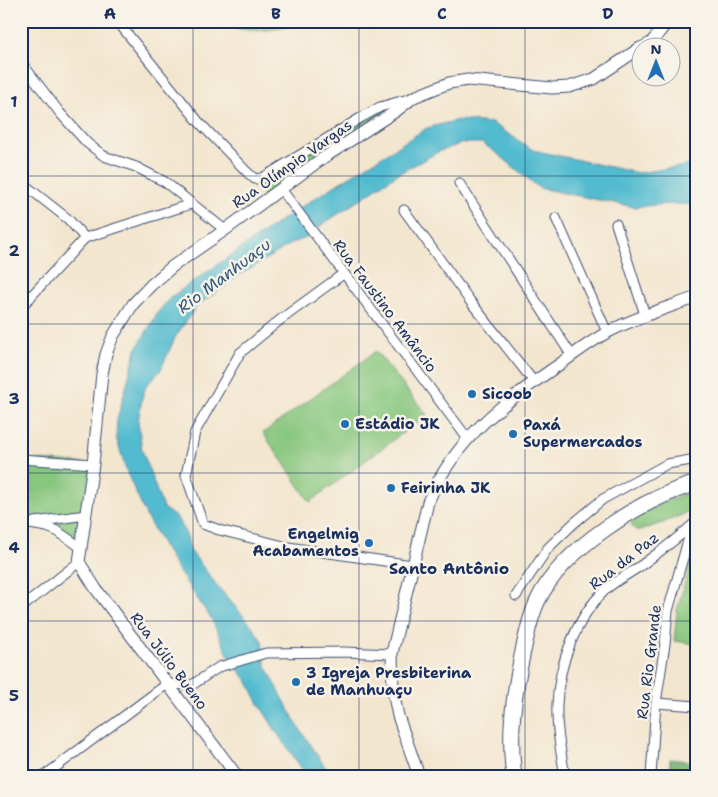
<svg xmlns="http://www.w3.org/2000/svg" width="718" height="797" font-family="'Shantell Sans',sans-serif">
<rect width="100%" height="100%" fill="#f7f3e8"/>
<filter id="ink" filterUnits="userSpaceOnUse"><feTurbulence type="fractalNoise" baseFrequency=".02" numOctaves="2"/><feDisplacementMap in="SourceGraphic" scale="10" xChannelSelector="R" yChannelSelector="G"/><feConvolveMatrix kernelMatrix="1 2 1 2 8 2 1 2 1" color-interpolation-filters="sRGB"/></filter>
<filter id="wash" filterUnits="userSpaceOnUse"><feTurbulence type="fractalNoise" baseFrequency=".0096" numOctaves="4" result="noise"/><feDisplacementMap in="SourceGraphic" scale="20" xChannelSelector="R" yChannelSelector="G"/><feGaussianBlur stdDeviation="1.12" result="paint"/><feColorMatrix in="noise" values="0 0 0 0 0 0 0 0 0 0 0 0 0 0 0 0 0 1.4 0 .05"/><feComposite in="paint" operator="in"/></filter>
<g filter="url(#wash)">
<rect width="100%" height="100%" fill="#f3e6cf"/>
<g fill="#86c67d" stroke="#507a6e">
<path d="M224,21h85c-23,8 -66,17 -85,0z"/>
<path d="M414,97l-148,103 -14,-23 3,2 107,-62z"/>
<path d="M376,351l51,64 -117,87 -47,-69z"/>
<path d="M21,459l72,5 -11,84 -25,-17 -33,-8 -3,-13z"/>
<path d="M697,489v16l-13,9 -24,10 -23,7 -6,-7 2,-5 31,-17z"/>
<path d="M697,540v104l-23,-3 3,-31z"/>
</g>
<path fill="#6cab6c" stroke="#446d65" d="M670,759l27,3v14h-28z"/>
<path fill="#52bbcf" stroke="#367596" d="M458,120l34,3 41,27 105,23 59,-9v40h-28l-35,3 -95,-19 -41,-34 -16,-11h-19l-23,8 -44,24 -83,56 -6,7 -13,4 -59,36 -39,29 -20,29 -16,35 -14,15 -4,12 -4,24 4,28 21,58 14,10 10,18 3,14 29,38 33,38 10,15 4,25 30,57 35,53h-24l-32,-46 -16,-26 -12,-24 -15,-17 -20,-43 -35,-51 -30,-51 -20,-45 -11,-36 1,-17 19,-70 22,-38 13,-15 125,-87 131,-82z"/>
</g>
<g filter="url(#ink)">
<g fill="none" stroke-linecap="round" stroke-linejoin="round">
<defs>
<g id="minor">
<path d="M117,21l81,100 49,51 8,7 7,-1 7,-4 93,-57 18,-10 32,-9"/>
<path d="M21,62l39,51 27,30 17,13 32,11 29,15 60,48"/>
<path d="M21,182l47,37 17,19"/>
<path d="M459,183l113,173"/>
<path d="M281,189l187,250"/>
<path d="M404,210l66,91 64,81"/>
<path d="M556,218l51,114"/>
<path d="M616,224l29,91"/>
<path d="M343,274l-63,46 -40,33 -45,79 -9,43 17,49 16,6 69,17 124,18"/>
<path d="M21,289l9,9"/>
<path d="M21,307l64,-69 106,-34"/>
<path d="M21,459l72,5"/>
<path d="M21,510l3,13 23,4 10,4 25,17"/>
<path d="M34,522l52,-7"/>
<path d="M516,596l32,-48 26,-25 29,-24 64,-35 30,-5"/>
<path d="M21,608l58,-46"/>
<path d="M656,703l41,3"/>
<path d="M44,776l123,-92 25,1 27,-18 47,-14 78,-1 48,2"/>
<path d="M565,776c-4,-23 -9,-49 -8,-72 2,-41 19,-86 48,-114 11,-10 26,-17 38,-26 18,-13 37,-28 54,-43"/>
<path d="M651,776l5,-73 9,-59 3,-33 24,-85"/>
</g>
<g id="tertiary">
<path d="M641,48l10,-5 17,-22"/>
<path d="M237,776l-141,-187 -17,-27 14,-98 9,-90 4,-20 7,-18 20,-32 18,-19 22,-19 52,-36 95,-70 76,-49 18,-14 35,-14 19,-3 84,8 17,-1 25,-8 46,-31"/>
<path d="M419,776l-21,-60 -5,-25 -1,-38 36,-151c28,-65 76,-100 132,-138 16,-11 31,-23 48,-32 28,-15 59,-24 89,-35"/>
</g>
<path id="trunk" d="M514,776c-6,-43 0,-83 9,-125 4,-17 7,-35 15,-51 25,-52 104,-101 159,-117"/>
</defs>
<use href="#minor" stroke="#3b4a6f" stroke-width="11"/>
<use href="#tertiary" stroke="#3b4a6f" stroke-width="13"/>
<use href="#trunk" stroke="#3b4a6f" stroke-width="17"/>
<use href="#minor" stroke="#fff" stroke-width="9"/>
<use href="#tertiary" stroke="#fff" stroke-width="11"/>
<use href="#trunk" stroke="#fff" stroke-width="15"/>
</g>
</g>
<path fill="none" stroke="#1b2f5e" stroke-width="1" stroke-opacity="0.55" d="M193,21v755M359,21v755M525,21v755M21,176h676M21,324h676M21,473h676M21,621h676"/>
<g fill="#1f6fb2" stroke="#f7f3e8" stroke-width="2">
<circle cx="472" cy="394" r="5"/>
<circle cx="345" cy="424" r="5"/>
<circle cx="513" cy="434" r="5"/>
<circle cx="391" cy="488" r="5"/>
<circle cx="369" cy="543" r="5"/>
<circle cx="296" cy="682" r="5"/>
</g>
<g text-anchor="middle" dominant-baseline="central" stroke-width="5" stroke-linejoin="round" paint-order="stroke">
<g font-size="15" fill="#1b2f5e" stroke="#f7f3e8">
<text transform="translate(292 164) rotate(-35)">Rua Olímpio Vargas</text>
<text transform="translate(385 306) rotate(53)">Rua Faustino Amâncio</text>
<text transform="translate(624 561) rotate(-38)">Rua da Paz</text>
<text transform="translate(169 661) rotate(53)">Rua Júlio Bueno</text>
<text transform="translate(649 662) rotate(-83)">Rua Rio Grande</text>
</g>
<g font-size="15" font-weight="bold" fill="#1b2f5e" stroke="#f7f3e8" text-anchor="start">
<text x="482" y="394">Sicoob</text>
<text x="355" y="424">Estádio JK</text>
<text x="523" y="425">Paxá<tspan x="523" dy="17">Supermercados</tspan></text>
<text x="401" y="488">Feirinha JK</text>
<text x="359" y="534" text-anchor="end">Engelmig<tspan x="359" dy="17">Acabamentos</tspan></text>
<text x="306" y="673">3 Igreja Presbiterina<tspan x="306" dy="17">de Manhuaçu</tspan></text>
</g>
<g font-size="16" font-style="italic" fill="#2c5980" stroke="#f7f3e8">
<text transform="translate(224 276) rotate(-37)">Rio Manhuaçu</text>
</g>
<g font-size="16" font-weight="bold" fill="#1b2f5e" stroke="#f7f3e8">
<text x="449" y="568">Santo Antônio</text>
</g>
</g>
<rect width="718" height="797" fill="none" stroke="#f7f3e8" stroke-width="55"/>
<g transform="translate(656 62)"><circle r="24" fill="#f7f3e8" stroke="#9fa5b1"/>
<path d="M0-4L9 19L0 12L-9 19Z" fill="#1f6fb2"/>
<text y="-8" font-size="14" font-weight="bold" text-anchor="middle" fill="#1b2f5e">N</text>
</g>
<rect x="28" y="28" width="662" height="742" fill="none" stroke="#1b2f5e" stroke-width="2"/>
<g font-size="16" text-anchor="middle" font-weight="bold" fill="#1b2f5e">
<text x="110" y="19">A</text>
<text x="276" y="19">B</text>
<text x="442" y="19">C</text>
<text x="608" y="19">D</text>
<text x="14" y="107">1</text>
<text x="14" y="256">2</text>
<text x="14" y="404">3</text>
<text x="14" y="553">4</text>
<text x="14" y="701">5</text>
</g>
</svg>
